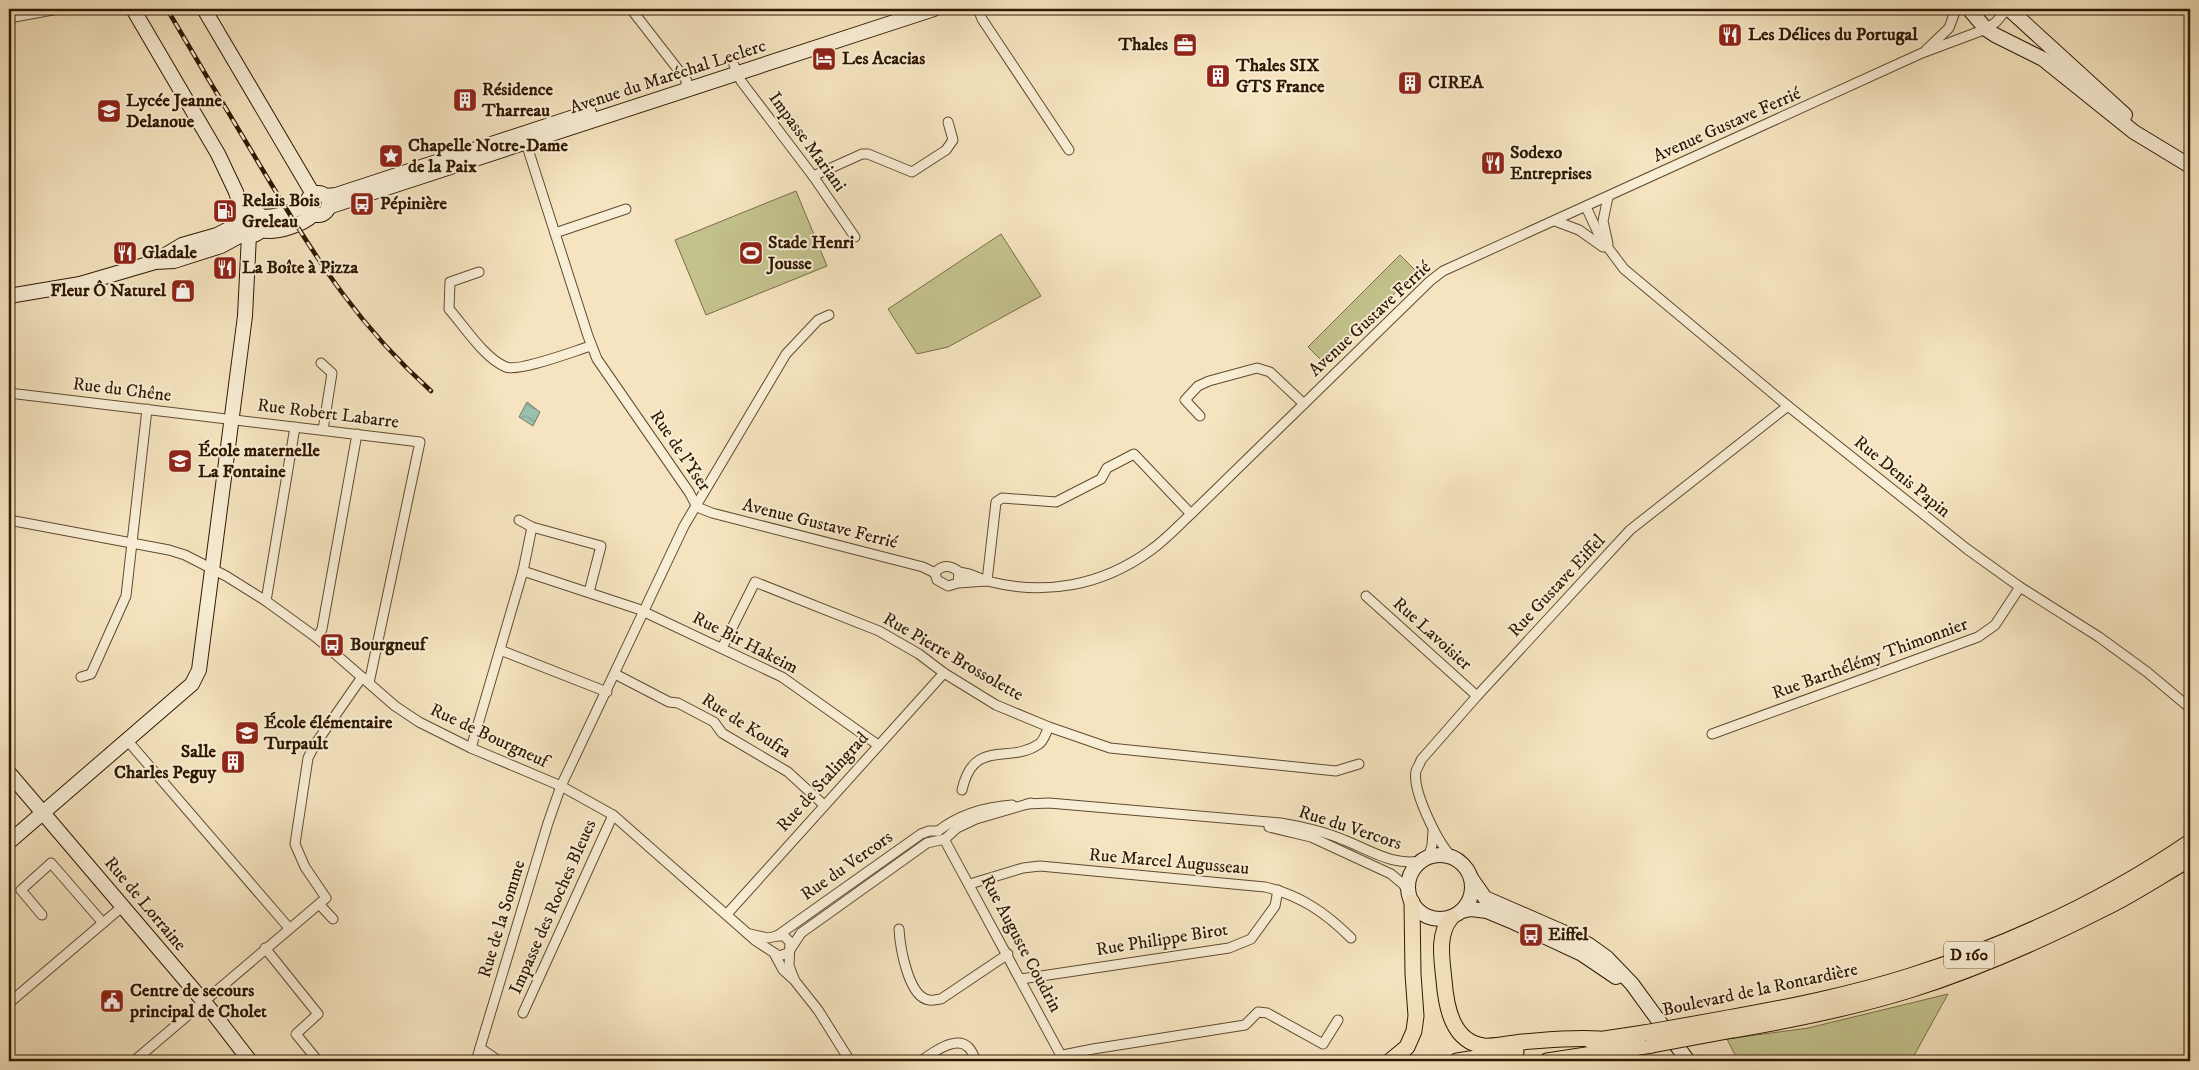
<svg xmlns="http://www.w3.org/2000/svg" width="2199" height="1070" font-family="'IM FELL DW Pica',serif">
<defs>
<pattern id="water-waves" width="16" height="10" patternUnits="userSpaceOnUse" patternTransform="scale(1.25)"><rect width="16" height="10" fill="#9cbfaf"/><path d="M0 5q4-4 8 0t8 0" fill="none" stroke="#87a395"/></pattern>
</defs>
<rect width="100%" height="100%" fill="#f5e4bf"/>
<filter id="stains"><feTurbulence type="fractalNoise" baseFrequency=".004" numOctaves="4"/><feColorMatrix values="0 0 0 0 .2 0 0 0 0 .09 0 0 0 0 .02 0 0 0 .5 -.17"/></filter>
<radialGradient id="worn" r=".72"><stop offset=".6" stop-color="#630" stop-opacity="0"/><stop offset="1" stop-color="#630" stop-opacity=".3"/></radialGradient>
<g fill="#c3c28d" stroke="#796d46">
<path d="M796,191l31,75 -121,49 -31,-75z"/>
<path d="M1001,234l40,62 -93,51 -31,7 -29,-45z"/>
<path d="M1400,255l17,17 -94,90 -15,-15z"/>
<path d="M1948,994l-37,67h-173l-11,-22 81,-11z"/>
</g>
<path fill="url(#water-waves)" stroke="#707c69" d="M527,402l13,10 -7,14 -14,-9z"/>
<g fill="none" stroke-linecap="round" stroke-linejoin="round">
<defs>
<g id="street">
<path d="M631,9l56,72 -4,11"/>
<path d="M978,9l4,10 87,131"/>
<path d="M9,18l49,-9"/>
<path d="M1926,50l23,-22 7,-19"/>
<path d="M734,65l7,16 72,95 42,61"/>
<path d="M529,140l-3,3 62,193 9,23 92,133 8,15"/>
<path d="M813,176l49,-22h6l44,18 34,-22 7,-10 -5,-18"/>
<path d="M1586,207l14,30 24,32 164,137 179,143 53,38 79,50 48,35 43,36"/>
<path d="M1555,221l24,9 24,17"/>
<path d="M555,233l71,-24"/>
<path d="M1608,244l-5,-23 5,-24"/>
<path d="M479,272l-29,10 -1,27c15,17 36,50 57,58 14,5 68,-16 85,-21"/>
<path d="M321,363l11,10 -9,57"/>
<path d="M9,393l411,49 -51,241"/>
<path d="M1200,416l-15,-16 13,-14 11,-5 48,-13 13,4 34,32"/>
<path d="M697,507l15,6 211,54 12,6"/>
<path d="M1191,514l-57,-60 -27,14 -6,11 -45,23 -54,-4 -6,4 -9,79c58,15 115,5 164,-31 14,-10 27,-24 40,-36l239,-233 13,-10 479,-218 64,-24 10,-7 11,-13"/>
<path d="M9,520l160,30 16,5 41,21 40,25 51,37 78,68 24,16 52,26 90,38 52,29 143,126 23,15 9,-3 13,-20 126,-90 18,-4 12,-11 19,-9 55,-16"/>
<path d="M519,520l13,7 69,19 -12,46"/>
<path d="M523,571l115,38 144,68 96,68"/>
<path d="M958,583l1,-11c-8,-7 -17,-8 -24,1l2,7 11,6 10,-3 29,-2 -18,-7 -10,-2"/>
<path d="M1366,596l111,100"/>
<path d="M266,601l29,-174"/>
<path d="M317,638l5,-9 35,-195"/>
<path d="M722,648l33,-66 124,49 40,23 25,19 52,32 53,22 61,21 226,23 23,-7"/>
<path d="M500,650l107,42"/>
<path d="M615,674l54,28 9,1 36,19 8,11 66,39 36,33"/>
<path d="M81,677l10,-3 35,-78 21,-187"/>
<path d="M1712,734l266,-97 17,-12 25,-38"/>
<path d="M127,740l162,188"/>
<path d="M471,748l52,-177 9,-44"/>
<path d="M962,790c12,-53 47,-25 77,-46 5,-3 7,-12 10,-17"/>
<path d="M1027,804l22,-1 231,20c22,4 43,8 64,17 26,10 51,28 80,20"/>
<path d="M1269,827l42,10 80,37 12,10 6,10"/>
<path d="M938,831c22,-17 46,-24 74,-26"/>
<path d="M944,839l120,222"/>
<path d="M1452,857c-14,-14 -40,-66 -36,-86 1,-3 4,-7 5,-11l56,-64 153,-166 158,-124"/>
<path d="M1428,858l4,-13 1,-14"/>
<path d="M970,884l53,-16 17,-2 225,21c35,8 61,26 86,51"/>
<path d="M319,904l14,15"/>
<path d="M727,914l217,-241"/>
<path d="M103,923l20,-17"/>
<path d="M899,929c1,17 9,68 30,71 4,1 8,-1 12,-1l67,-45"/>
<path d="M750,934l18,4 9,-2 144,-102 8,-3h9"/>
<path d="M776,936h8l6,6 -1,24 6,15 23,29 32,51"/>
<path d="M265,948l53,66 -22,20 22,27"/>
<path d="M775,955l8,15 10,9"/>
<path d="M1021,979l208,-31 22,-9 24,-33 3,-16"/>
<path d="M9,1003l94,-80 -52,-60 -30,27 21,25"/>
<path d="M523,1013l90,-198"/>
<path d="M480,1048l19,13"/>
<path d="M1063,1055l30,-6 152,-24 13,-13 9,1 56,31 15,-24"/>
<path d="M134,1061l192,-163 -21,-31 -10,-23 13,-86 6,-12 48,-69"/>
<path d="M476,1061l72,-238 13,-37 123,-260 102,-172 32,-34 11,-5"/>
<path d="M921,1061c11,-8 35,-26 47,-14 4,3 6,10 8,14"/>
</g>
<g id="secondary">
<path d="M133,9l85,145 18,38 7,23"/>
<path d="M204,9l109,185"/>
<path d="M1969,9l17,20 9,6 48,24 91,73 56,34"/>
<path d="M2009,9l116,106"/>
<circle cx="318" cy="204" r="11"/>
<path d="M326,196l10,-1 253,-83"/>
<path d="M328,207l606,-198"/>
<circle cx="251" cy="223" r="12"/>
<path d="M261,217c18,0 31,-5 46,-13"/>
<path d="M261,230c15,4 41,-5 53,-16"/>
<path d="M157,260l25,-15 35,-10 23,-12"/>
<path d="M9,296l71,-12 75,-22 19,-1 47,-15 24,-13"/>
<path d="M9,773l201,236 40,52"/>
<path d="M9,842l183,-158 7,-14 46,-354 4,-81"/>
<circle cx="1440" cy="887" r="32"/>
<path d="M1471,878l14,20 78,34 26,13 18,13 25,26 56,77"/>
<path d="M1462,911l9,-2 16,2 24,10 71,33 34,23"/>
</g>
<g id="primary">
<path d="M1451,918c-14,16 -9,42 -7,62 2,26 8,62 40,66 12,1 27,-3 38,-4 26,-2 51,-5 77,-3"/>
<path d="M1728,1018c61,-11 122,-23 182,-42 98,-31 195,-76 280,-134"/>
<path d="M1733,1030c59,-10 119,-22 177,-40 67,-21 132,-50 195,-82 29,-14 57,-33 85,-49"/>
<path d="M1591,1041l53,-8"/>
<path d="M1390,1061l17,-14 7,-16 2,-15 -3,-42 -1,-72"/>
<path d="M1457,1061l59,-9"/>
<path d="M1547,1061l105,-16"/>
</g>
</defs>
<use href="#street" stroke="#604b30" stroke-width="11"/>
<use href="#secondary" stroke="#2f1800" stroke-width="16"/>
<use href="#primary" stroke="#2f1800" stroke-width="17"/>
<use href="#street" stroke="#f8edd5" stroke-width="9"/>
<use href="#secondary" stroke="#f8edd5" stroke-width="14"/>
<use href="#primary" stroke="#f5e4bf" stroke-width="15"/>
<defs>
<path id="rail" d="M167,9c34,58 68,115 103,173 48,80 90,145 161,209"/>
</defs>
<use href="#rail" stroke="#2f1800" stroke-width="4.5"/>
<use href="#rail" stroke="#f8edd5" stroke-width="2.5" stroke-dasharray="8" stroke-linecap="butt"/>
<defs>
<g id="primary-bridge">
<path d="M1644,1033l84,-15"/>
<path d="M1652,1045l81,-15"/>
</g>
</defs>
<use href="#primary-bridge" stroke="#2f1800" stroke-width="17" stroke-linecap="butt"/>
<use href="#primary-bridge" stroke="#f5e4bf" stroke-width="15"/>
</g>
<defs>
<symbol id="restaurant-square" viewBox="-11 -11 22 22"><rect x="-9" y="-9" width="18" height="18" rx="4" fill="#8f2418" stroke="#f8edd5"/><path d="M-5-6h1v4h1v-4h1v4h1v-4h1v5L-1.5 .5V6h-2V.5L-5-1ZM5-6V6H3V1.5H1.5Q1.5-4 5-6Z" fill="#fff"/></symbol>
<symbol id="office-square" viewBox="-11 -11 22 22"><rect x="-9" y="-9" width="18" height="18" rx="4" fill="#8f2418" stroke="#f8edd5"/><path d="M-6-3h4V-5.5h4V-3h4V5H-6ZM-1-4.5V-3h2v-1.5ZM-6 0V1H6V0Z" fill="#fff"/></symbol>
<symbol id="hotel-square" viewBox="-11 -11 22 22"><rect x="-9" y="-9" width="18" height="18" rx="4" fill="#8f2418" stroke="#f8edd5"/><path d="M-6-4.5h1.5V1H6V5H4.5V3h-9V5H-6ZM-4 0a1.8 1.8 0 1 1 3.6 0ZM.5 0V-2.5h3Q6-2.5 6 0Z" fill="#fff"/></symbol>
<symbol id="building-square" viewBox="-11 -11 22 22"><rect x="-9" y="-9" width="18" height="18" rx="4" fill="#8f2418" stroke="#f8edd5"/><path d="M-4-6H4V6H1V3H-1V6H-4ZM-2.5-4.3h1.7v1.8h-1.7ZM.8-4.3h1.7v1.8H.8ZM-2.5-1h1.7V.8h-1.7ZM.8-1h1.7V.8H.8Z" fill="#fff"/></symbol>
<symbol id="school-square" viewBox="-11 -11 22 22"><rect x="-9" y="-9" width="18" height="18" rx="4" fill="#8f2418" stroke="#f8edd5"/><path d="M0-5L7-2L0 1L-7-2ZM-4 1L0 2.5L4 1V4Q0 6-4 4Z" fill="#fff"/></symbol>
<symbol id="sight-square" viewBox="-11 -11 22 22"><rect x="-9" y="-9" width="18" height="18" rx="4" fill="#8f2418" stroke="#f8edd5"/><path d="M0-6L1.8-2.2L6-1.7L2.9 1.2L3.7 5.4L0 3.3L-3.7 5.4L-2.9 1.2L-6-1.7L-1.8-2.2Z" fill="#fff"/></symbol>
<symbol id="bus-square" viewBox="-11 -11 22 22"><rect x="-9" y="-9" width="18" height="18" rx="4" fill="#8f2418" stroke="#f8edd5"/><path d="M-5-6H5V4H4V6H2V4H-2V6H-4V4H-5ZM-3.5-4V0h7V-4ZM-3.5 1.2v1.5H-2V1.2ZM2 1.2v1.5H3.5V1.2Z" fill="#fff"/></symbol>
<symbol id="fuel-square" viewBox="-11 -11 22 22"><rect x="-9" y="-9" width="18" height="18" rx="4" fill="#8f2418" stroke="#f8edd5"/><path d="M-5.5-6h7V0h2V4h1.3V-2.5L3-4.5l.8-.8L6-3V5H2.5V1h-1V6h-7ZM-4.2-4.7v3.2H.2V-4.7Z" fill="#fff"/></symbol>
<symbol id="stadium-square" viewBox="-11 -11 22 22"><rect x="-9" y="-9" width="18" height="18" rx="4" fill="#8f2418" stroke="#f8edd5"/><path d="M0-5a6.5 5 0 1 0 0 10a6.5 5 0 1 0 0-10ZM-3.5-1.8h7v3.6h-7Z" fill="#fff"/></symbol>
<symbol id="shop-square" viewBox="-11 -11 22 22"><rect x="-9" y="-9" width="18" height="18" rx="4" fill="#8f2418" stroke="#f8edd5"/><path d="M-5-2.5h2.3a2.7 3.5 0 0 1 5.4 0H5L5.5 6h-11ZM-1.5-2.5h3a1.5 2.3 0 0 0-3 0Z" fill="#fff"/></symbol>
<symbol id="civic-square" viewBox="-11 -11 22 22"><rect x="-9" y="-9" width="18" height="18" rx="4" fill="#8f2418" stroke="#f8edd5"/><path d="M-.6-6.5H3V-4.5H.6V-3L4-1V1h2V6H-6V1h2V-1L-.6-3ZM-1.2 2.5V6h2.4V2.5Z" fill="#fff"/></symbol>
</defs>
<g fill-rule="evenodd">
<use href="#restaurant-square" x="1716" y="21" width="28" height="28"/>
<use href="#office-square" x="1171" y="31" width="28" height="28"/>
<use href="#hotel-square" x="810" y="45" width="28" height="28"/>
<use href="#building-square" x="1204" y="62" width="28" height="28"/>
<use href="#building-square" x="1396" y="69" width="28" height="28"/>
<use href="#building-square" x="451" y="86" width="28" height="28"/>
<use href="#school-square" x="95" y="97" width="28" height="28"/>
<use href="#sight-square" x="377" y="142" width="28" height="28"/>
<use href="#restaurant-square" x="1479" y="149" width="28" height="28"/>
<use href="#bus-square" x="348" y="190" width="28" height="28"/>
<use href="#fuel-square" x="211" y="197" width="28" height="28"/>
<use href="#restaurant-square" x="111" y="239" width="28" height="28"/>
<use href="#stadium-square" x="737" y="239" width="28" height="28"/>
<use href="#restaurant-square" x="211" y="254" width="28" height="28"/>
<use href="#shop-square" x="169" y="277" width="28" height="28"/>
<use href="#school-square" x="166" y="447" width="28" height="28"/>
<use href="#bus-square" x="318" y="631" width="28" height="28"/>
<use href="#school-square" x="233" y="719" width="28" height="28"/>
<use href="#building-square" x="219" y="748" width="28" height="28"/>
<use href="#bus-square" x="1517" y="921" width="28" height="28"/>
<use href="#civic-square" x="98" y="987" width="28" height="28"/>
</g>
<g text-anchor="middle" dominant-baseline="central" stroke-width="4" stroke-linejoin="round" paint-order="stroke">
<rect fill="#f8edd5" stroke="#6b5840" stroke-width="1" x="1944" y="941.5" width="50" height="27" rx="4"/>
<g font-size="16" font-weight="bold" fill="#2f1800">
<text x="1969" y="955">D 160</text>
</g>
<g font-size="18" font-weight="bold" fill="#2f1800" stroke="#f8edd5" text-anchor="start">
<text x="1748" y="35">Les Délices du Portugal</text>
<text x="1168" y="45" text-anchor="end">Thales</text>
<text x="842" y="59">Les Acacias</text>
<text x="1236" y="66">Thales SIX<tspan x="1236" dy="21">GTS France</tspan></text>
<text x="1428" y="83">CIREA</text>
<text x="482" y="90">Résidence<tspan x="482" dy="21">Tharreau</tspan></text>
<text x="126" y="101">Lycée Jeanne<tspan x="126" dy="21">Delanoue</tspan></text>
<text x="408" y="146">Chapelle Notre-Dame<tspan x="408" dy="21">de la Paix</tspan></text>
<text x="1510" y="153">Sodexo<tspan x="1510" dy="21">Entreprises</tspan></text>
<text x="242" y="201">Relais Bois<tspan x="242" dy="21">Greleau</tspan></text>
<text x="380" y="204">Pépinière</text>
<text x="768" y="243">Stade Henri<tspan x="768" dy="21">Jousse</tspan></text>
<text x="142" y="253">Gladale</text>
<text x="242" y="268">La Boîte à Pizza</text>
<text x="166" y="291" text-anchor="end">Fleur Ô Naturel</text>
<text x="198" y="451">École maternelle<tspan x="198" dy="21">La Fontaine</tspan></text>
<text x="350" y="645">Bourgneuf</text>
<text x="264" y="723">École élémentaire<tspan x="264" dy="21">Turpault</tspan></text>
<text x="216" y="752" text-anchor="end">Salle<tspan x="216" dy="21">Charles Peguy</tspan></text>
<text x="1548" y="935">Eiffel</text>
<text x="130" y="991">Centre de secours<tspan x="130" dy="21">principal de Cholet</tspan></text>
</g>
<g font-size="18" fill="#2f1800" stroke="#f8edd5">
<text transform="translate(668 77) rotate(-18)">Avenue du Maréchal Leclerc</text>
<text transform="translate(1727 125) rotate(-24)">Avenue Gustave Ferrié</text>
<text transform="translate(807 142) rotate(54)">Impasse Mariani</text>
<text transform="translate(1370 319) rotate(-43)">Avenue Gustave Ferrié</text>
<text transform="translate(122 390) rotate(7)">Rue du Chêne</text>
<text transform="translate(328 414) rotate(7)">Rue Robert Labarre</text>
<text transform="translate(680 451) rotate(56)">Rue de l’Yser</text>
<text transform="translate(1902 477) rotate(39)">Rue Denis Papin</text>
<text transform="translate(820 524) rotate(14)">Avenue Gustave Ferrié</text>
<text transform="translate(1557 586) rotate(-47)">Rue Gustave Eiffel</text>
<text transform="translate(1432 634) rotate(42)">Rue Lavoisier</text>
<text transform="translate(745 643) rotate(27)">Rue Bir Hakeim</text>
<text transform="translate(953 657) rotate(30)">Rue Pierre Brossolette</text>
<text transform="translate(1870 659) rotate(-20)">Rue Barthélémy Thimonnier</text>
<text transform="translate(746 726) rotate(33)">Rue de Koufra</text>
<text transform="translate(489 736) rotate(25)">Rue de Bourgneuf</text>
<text transform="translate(823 782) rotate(-48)">Rue de Stalingrad</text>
<text transform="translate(1350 828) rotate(18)">Rue du Vercors</text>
<text transform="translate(1169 862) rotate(5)">Rue Marcel Augusseau</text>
<text transform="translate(847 866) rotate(-35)">Rue du Vercors</text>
<text transform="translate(145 904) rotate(50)">Rue de Lorraine</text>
<text transform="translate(553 907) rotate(-66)">Impasse des Roches Bleues</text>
<text transform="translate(502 919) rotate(-73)">Rue de la Somme</text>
<text transform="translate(1162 940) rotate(-9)">Rue Philippe Birot</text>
<text transform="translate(1021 944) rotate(62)">Rue Auguste Coudrin</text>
<text transform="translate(1760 990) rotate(-12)">Boulevard de la Rontardière</text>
</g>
</g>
<rect width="2199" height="1070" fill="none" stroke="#f5e4bf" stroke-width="30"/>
<rect x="10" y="10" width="2179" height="1050" fill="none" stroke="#2f1800" stroke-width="2.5"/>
<rect x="15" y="15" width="2169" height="1040" fill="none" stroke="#2f1800"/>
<rect width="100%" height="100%" filter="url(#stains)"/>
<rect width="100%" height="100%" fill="url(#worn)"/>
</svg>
